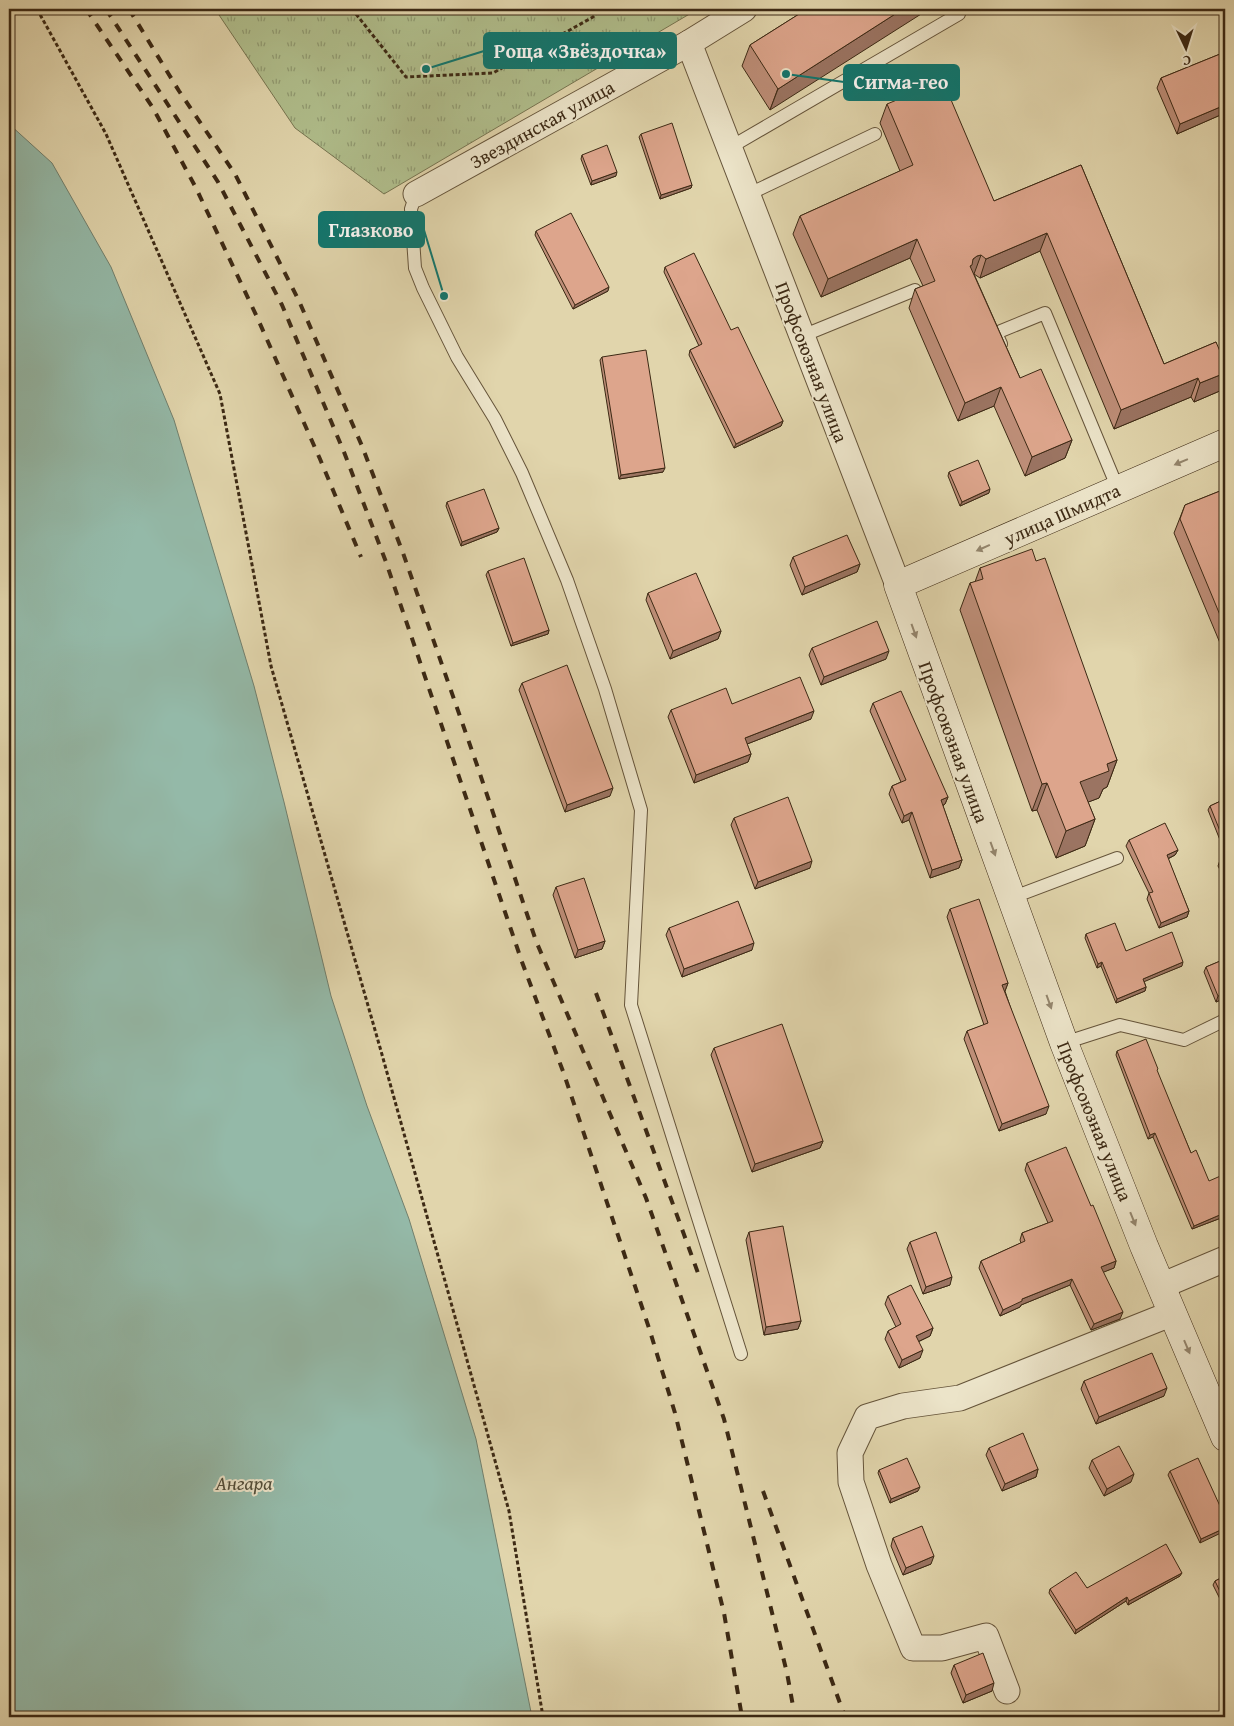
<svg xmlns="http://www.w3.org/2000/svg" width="1234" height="1726" font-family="'Gentium Book Plus',serif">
<defs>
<pattern id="grass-tufts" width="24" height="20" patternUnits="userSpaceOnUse" patternTransform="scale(1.25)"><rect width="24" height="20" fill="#b0be8c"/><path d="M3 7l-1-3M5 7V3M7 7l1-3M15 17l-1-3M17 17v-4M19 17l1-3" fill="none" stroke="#909a71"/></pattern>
</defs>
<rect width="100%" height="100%" fill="#e1d5ac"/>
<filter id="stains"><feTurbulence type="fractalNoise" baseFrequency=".004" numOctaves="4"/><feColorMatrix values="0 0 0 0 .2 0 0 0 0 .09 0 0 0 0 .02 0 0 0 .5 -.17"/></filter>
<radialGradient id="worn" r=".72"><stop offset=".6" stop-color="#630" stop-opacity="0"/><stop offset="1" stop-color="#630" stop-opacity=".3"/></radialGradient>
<path fill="url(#grass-tufts)" stroke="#767450" d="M215,9h483l-314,185 -89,-66z"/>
<path fill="#94b9a8" stroke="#717f6d" d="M9,124l43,39 59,104 63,153 80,266 30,116 47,194 36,110 42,113 67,220 56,278h-523z"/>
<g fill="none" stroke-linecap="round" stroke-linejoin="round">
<defs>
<g id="lane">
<path d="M729,148l230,-134 -4,-5"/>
<path d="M416,194l-5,15 4,59 8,20 34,69 38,62 27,54 45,107 38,109 36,121 -10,195 110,349"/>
<path d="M747,195l128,-61"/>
<path d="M802,336l113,-46"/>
<path d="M1001,344l-5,-11 49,-20 73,176"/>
<path d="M1011,898l106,-40"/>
<path d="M1064,1043l56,-18 64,15 41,-20"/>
</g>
<g id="street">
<path d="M689,43l209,542"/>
<path d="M416,194l273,-151 55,-34"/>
<path d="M1161,1286l64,-27"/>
<path d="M1007,1691l-21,-55 -44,12h-29l-34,-83 -28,-83 -1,-29 17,-36 36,-11 57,-8 213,-85"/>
</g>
<path id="secondary" d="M1225,443l-327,142 166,458 80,203 81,191"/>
</defs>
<use href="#lane" stroke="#65543a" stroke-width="14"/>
<use href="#street" stroke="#65543a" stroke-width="27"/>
<use href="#secondary" stroke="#3c2914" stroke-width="29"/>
<g stroke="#3c2914" stroke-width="3" stroke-dasharray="4 2.5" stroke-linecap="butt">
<path d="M37,9l69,125 114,260 51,272 110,385 128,460 34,206"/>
<path d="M352,9l54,68 87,-4 100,-56 8,-8"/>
</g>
<use href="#lane" stroke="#ece4c9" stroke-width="12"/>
<use href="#street" stroke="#ece4c9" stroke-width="25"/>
<use href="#secondary" stroke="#ece4c9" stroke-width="28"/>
<g stroke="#3c2914" stroke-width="4" stroke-dasharray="9 9" stroke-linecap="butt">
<path d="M86,9l67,99 43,80 61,129 63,142 41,98"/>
<path d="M106,9l112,173 64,123 62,147 42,110 136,400 42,112 85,254 26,85 49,200 18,104"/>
<path d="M129,9l50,82 56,83 64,127 63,145 41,107 74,212 59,176 110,257 78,221 63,254 8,44"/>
<path d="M596,993l102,280"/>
<path d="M763,1491l82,226"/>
</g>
</g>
<g fill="#be8e78" stroke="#3c2914">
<path d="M807,9l-37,101 -28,-44 8,-21z"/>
<path d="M1225,52v61l-48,21 -20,-46 4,-10z"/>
<path d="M887,104l107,97 87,-36 83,199 52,-22 6,48 -28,12 -3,-5 -77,32 -74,-178 -60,27 -6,-4 46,104 52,62 -7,18 -40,18 -31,-70 -36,15 -49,-113 6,-19 8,-3 -13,-28 -89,39 -28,-63 7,-18 100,-45 -20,-48z"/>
<path d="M641,134l51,51 -1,3 -31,11 -21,-62z"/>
<path d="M582,155l34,21 -25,9 -10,-26z"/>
<path d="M536,231l72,60 -35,18 -38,-74z"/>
<path d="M665,267l66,63 52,91 -2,5 -47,22 -45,-93 1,-5 9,-4 -35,-74z"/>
<path d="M602,357l61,115 -44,7 -19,-119z"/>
<path d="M949,472l40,21 -29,13 -12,-30z"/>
<path d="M1225,489v166l-51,-122 11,-28z"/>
<path d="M447,502l52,26 -2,4 -36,14 -15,-40z"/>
<path d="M793,557l67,7 -3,8 -55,23 -12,-30z"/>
<path d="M1036,561l81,199 -10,27 -4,2 -4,9 -11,4 7,17 -10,27 -29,12 -19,-48 -5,1 -72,-201 10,-27 5,-1 5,-14z"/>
<path d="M488,571l61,59 -1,4 -37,12 -25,-71z"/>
<path d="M648,593l73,38 -3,8 -48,20 -24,-59z"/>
<path d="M812,648l74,11 -65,26 -12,-30z"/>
<path d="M522,683l88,113 -45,16 -46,-122z"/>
<path d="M873,703l75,94 -3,7 -2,2 19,54 -3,8 -29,10 -21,-58 -7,3 -13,-29 3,-8 9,-4 -31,-71z"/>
<path d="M732,704l79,15 -64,25 4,10 -3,8 -54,21 -26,-66 3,-7z"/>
<path d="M1225,799v39l-5,2 -12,-30 2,-4z"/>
<path d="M734,818l76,50 -55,21 -24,-64z"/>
<path d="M1129,840l49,10 -3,5 -7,4 21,52 -2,6 -28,11 -12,-29 2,-6 -23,-47z"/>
<path d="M1225,858v21l-7,-13 2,-6z"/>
<path d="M556,887l49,54 -3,8 -27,9 -22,-63z"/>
<path d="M950,909l58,74 -3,8 41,123 -47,17 -35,-92 3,-8 17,-6 -37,-108z"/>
<path d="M669,928l83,22 -70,27 -16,-42z"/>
<path d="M1086,934l40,17 56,15 -38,15 2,6 -1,4 -29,12 -15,-37 -4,2 -12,-30z"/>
<path d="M1225,959v39l-9,4 -12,-30 2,-5z"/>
<path d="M714,1048l109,93 -3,7 -68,24 -41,-117z"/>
<path d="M1117,1051l40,21 34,81 31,61 -1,4 -29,11 -39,-92 -5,2 -32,-84z"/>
<path d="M1027,1163l64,43 25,55 -2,7 -11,4 17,47 -29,11 -21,-45 -49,20 -1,2 -20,9 -21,-48 2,-7 40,-18 -1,-3 2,-7 26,-10 -23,-53z"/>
<path d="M749,1232l52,89 -3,8 -34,6 -18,-95z"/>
<path d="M910,1242l40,43 -27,9 -16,-45z"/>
<path d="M888,1296l45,32 -3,8 -12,6 2,16 -21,10 -14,-29 3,-8 8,-4 -11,-23z"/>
<path d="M1084,1381l80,15 -68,28 -15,-35z"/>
<path d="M989,1448l49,21 -2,8 -34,14 -16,-36z"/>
<path d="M1092,1460l39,22 -27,14 -15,-28z"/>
<path d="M879,1470l39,21 -28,12 -12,-30z"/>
<path d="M1170,1471l55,46 -25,26 -32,-68z"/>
<path d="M893,1538l38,26 -28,11 -12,-29z"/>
<path d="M1180,1576l-52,29 -2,-4 -51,33 -26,-41 1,-4 37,-1z"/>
<path d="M1225,1576v33l-12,-24 2,-4z"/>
<path d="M954,1665l38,26 -29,12 -12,-30z"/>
</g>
<g fill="#9b7462" stroke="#3c2914">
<path d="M903,9h26l-159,101 8,-21z"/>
<path d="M1225,105v8l-48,21 3,-10z"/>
<path d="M617,172l-1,4 -25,9 1,-4z"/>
<path d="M692,185l-1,3 -31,11 1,-4z"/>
<path d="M1047,233l-7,18 -60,27 6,-19z"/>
<path d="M917,239l-7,19 -89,39 7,-18z"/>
<path d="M981,255l-7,19h-4l-5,10 8,-25 4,-3z"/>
<path d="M609,287l-1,4 -35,18 2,-4z"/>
<path d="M1225,373v8l-3,9 -28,12 6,-19z"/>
<path d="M1198,378l-7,19 -77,32 7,-19z"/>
<path d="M1001,387l-7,19 -36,15 7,-18z"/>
<path d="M783,421l-2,5 -47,22 2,-4z"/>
<path d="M1072,440l-7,18 -40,18 7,-19z"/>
<path d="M665,468l-2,4 -44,7 2,-4z"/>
<path d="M990,489l-1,4 -29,13 2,-4z"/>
<path d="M499,528l-2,4 -36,14 1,-4z"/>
<path d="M860,564l-3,8 -55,23 3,-8z"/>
<path d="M549,630l-1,4 -37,12 2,-3z"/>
<path d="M721,631l-3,8 -48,20 3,-8z"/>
<path d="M889,651l-3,8 -65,26 3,-8z"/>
<path d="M814,711l-3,8 -69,27 3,-8z"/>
<path d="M751,754l-3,8 -54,21 2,-8z"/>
<path d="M1117,760l-10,27 -4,2 -4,9 -29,11 10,-27 27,-18z"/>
<path d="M1047,783l-10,27 -5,1 10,-27z"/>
<path d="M613,788l-3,8 -45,16 2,-7z"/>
<path d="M948,797l-3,7 -7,4 3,-8z"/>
<path d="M912,812l-3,8 -7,3 2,-7z"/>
<path d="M1095,819l-10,27 -29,12 10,-27z"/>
<path d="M1225,834v4l-5,2 2,-4z"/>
<path d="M1178,850l-3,5 -10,5 2,-5z"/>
<path d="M962,860l-3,8 -29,10 2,-8z"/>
<path d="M812,861l-2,7 -55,21 3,-7z"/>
<path d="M1189,911l-2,6 -28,11 2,-5z"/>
<path d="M605,941l-3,8 -27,9 3,-8z"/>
<path d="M754,943l-2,7 -70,27 2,-8z"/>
<path d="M1102,962l-1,4 -4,2 1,-4z"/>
<path d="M1183,962l-1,4 -41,17 2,-4z"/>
<path d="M1008,983l-3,8 -5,1 2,-7z"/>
<path d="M1146,987l-1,4 -29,12 1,-4z"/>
<path d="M1225,993v5l-9,4 2,-6z"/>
<path d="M1049,1106l-3,8 -47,17 3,-7z"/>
<path d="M1155,1133l-2,4 -5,2 2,-4z"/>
<path d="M823,1141l-3,7 -68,24 3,-8z"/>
<path d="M1225,1209v3l-5,2 1,-4z"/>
<path d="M1222,1214l-1,4 -29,11 2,-3z"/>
<path d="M1116,1261l-2,7 -15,6 2,-7z"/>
<path d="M952,1277l-2,8 -27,9 3,-7z"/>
<path d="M1072,1279l-2,6 -49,20 -1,2 -20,9 3,-6 19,-11z"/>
<path d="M1123,1312l-3,7 -29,11 3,-6z"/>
<path d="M801,1321l-3,8 -34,6 2,-8z"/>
<path d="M933,1328l-3,8 -17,8 3,-8z"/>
<path d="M923,1350l-3,8 -21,10 3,-8z"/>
<path d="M1167,1388l-3,8 -68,28 3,-7z"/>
<path d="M1038,1469l-2,8 -34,14 3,-7z"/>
<path d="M1134,1474l-3,8 -27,14 3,-7z"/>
<path d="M920,1487l-2,4 -28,12 1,-4z"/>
<path d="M1225,1528v3l-25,12 1,-4z"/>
<path d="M934,1556l-3,8 -28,11 3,-7z"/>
<path d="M1182,1573l-2,3 -52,29 1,-4z"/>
<path d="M1127,1597l-1,4 -51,33 1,-4z"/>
<path d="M994,1683l-2,8 -29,12 3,-8z"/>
</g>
<g fill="#dda58c" stroke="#3c2914">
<path d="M807,9h96l-125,80 -28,-44z"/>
<path d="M1225,52v53l-45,19 -19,-46z"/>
<path d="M943,81l51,120 87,-36 83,199 52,-22 9,21v10l-25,10 -2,-5 -77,32 -74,-177 -61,26 -5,-4 -4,1 -4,3 -1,6 -2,1 50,112 21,-9 31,71 -40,17 -31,-70 -36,16 -50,-114 20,-8 -18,-42 -89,40 -28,-63 113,-51 -26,-61z"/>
<path d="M672,123l20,62 -31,10 -20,-61z"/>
<path d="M607,145l10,27 -25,9 -10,-26z"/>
<path d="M571,213l38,74 -34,18 -39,-74z"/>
<path d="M694,253l37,77 7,-3 45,94 -47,23 -46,-94 12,-6 -37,-77z"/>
<path d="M646,350l19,118 -44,7 -19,-118z"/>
<path d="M978,460l12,29 -28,13 -13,-30z"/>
<path d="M484,489l15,39 -37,14 -15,-40z"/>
<path d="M1225,489v138l-45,-108 5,-14z"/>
<path d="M847,535l13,29 -55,23 -12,-30z"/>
<path d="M1032,549l4,12 9,-3 72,202 -10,4 2,7 -29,11 15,37 -29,12 -19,-48 -5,1 -72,-201 13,-4 -3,-11z"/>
<path d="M524,558l25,72 -36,13 -25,-72z"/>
<path d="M696,573l25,58 -48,20 -25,-58z"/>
<path d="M877,621l12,30 -65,26 -12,-29z"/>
<path d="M567,665l46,123 -46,17 -45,-122z"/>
<path d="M800,677l14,34 -69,27 6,16 -55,21 -25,-65 55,-22 6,16z"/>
<path d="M901,691l47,106 -7,3 21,60 -30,10 -20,-58 -8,4 -12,-30 14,-6 -33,-77z"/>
<path d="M788,797l24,64 -54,21 -24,-64z"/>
<path d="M1225,799v35l-3,2 -12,-30z"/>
<path d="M1165,823l13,27 -11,5 22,56 -28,12 -12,-30 4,-1 -24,-52z"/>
<path d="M1225,858v12l-5,-10z"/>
<path d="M584,878l21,63 -27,9 -22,-63z"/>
<path d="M979,899l29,84 -6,2 47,121 -47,18 -35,-93 21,-8 -38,-114z"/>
<path d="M738,901l16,42 -70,26 -15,-41z"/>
<path d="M1115,923l11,28 46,-19 11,30 -40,17 3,8 -29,12 -15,-37 -4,2 -12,-30z"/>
<path d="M1225,959v34l-7,3 -12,-29z"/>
<path d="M782,1024l41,117 -68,23 -41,-116z"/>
<path d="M1146,1039l12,30 -1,1 34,83 5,-3 13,31 16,-7v35l-4,1 1,4 -28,12 -39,-93 -5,2 -33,-84z"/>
<path d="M1066,1147l25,59 2,-1 23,56 -15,6 22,45 -29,12 -22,-45 -50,20v2l-19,9 -22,-49 44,-20 -3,-8 31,-12 -26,-58z"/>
<path d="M783,1226l18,95 -35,6 -17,-95z"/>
<path d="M936,1232l16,45 -26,10 -16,-45z"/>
<path d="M911,1285l22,43 -17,8 7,14 -21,10 -14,-29 13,-7 -13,-28z"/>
<path d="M1152,1353l15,35 -68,29 -15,-36z"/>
<path d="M1023,1433l15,36 -33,15 -16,-36z"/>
<path d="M1119,1446l15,28 -27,15 -15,-29z"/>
<path d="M907,1458l13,29 -29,12 -12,-29z"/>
<path d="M1198,1458l27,59v11l-24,11 -31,-68z"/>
<path d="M922,1526l12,30 -28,12 -13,-30z"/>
<path d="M1166,1544l16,29 -53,28 -2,-4 -51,33 -26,-41 26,-17 11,16z"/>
<path d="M1225,1576v26l-10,-21z"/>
<path d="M983,1653l11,30 -28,12 -12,-30z"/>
</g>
<defs><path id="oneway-solid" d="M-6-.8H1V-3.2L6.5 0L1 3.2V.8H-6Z" transform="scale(1.25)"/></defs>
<g fill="#94866e">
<use href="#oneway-solid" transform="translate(1181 462) rotate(157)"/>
<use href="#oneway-solid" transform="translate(983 548) rotate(156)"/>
<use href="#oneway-solid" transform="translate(914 631) rotate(70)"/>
<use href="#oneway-solid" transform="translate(993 849) rotate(70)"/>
<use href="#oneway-solid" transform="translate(1049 1002) rotate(70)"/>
<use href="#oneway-solid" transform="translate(1133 1219) rotate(68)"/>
<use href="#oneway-solid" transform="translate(1187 1347) rotate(67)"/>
</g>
<g text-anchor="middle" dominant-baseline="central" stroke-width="4" stroke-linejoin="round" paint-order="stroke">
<g font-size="19" fill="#3c2914" stroke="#ece4c9">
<text transform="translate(542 124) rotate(-29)">Звездинская улица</text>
<text transform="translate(812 362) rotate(69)">Профсоюзная улица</text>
<text transform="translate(1062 514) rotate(-24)">улица Шмидта</text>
<text transform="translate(954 742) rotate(70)">Профсоюзная улица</text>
<text transform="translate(1095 1121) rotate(68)">Профсоюзная улица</text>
</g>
<g font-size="20" font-style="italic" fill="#524d39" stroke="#ece4c9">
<text x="244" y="1482">Ангара</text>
</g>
</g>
<path fill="none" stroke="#0f766e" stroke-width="2" d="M426 69L484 51M786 74L844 82M444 296L424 230"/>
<g fill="#0f766e" stroke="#ece4c9" stroke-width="2">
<circle cx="426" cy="69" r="5"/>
<circle cx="786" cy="74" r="5"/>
<circle cx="444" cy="296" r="5"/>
</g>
<g fill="#0f766e" stroke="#0f766e" stroke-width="2">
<rect x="484" y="33" width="192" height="35" rx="5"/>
<rect x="844" y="65" width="115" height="35" rx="5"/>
<rect x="319" y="212" width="105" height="35" rx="5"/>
</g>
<g font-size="20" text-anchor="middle" font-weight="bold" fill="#fff">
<text x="580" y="58">Роща «Звёздочка»</text>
<text x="901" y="89">Сигма-гео</text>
<text x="371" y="237">Глазково</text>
</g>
<rect width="1234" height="1726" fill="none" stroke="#e1d5ac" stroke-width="30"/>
<rect x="10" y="10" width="1214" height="1706" fill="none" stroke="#3c2914" stroke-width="2.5"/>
<rect x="15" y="15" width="1204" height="1696" fill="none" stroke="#3c2914"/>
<g transform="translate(1186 48) rotate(176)" stroke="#ece4c9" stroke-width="4" paint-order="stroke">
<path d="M0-4L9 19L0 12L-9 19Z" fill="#3c2914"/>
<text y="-8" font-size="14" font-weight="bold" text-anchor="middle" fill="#3c2914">С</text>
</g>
<rect width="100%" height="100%" filter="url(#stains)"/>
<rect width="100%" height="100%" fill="url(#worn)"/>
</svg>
